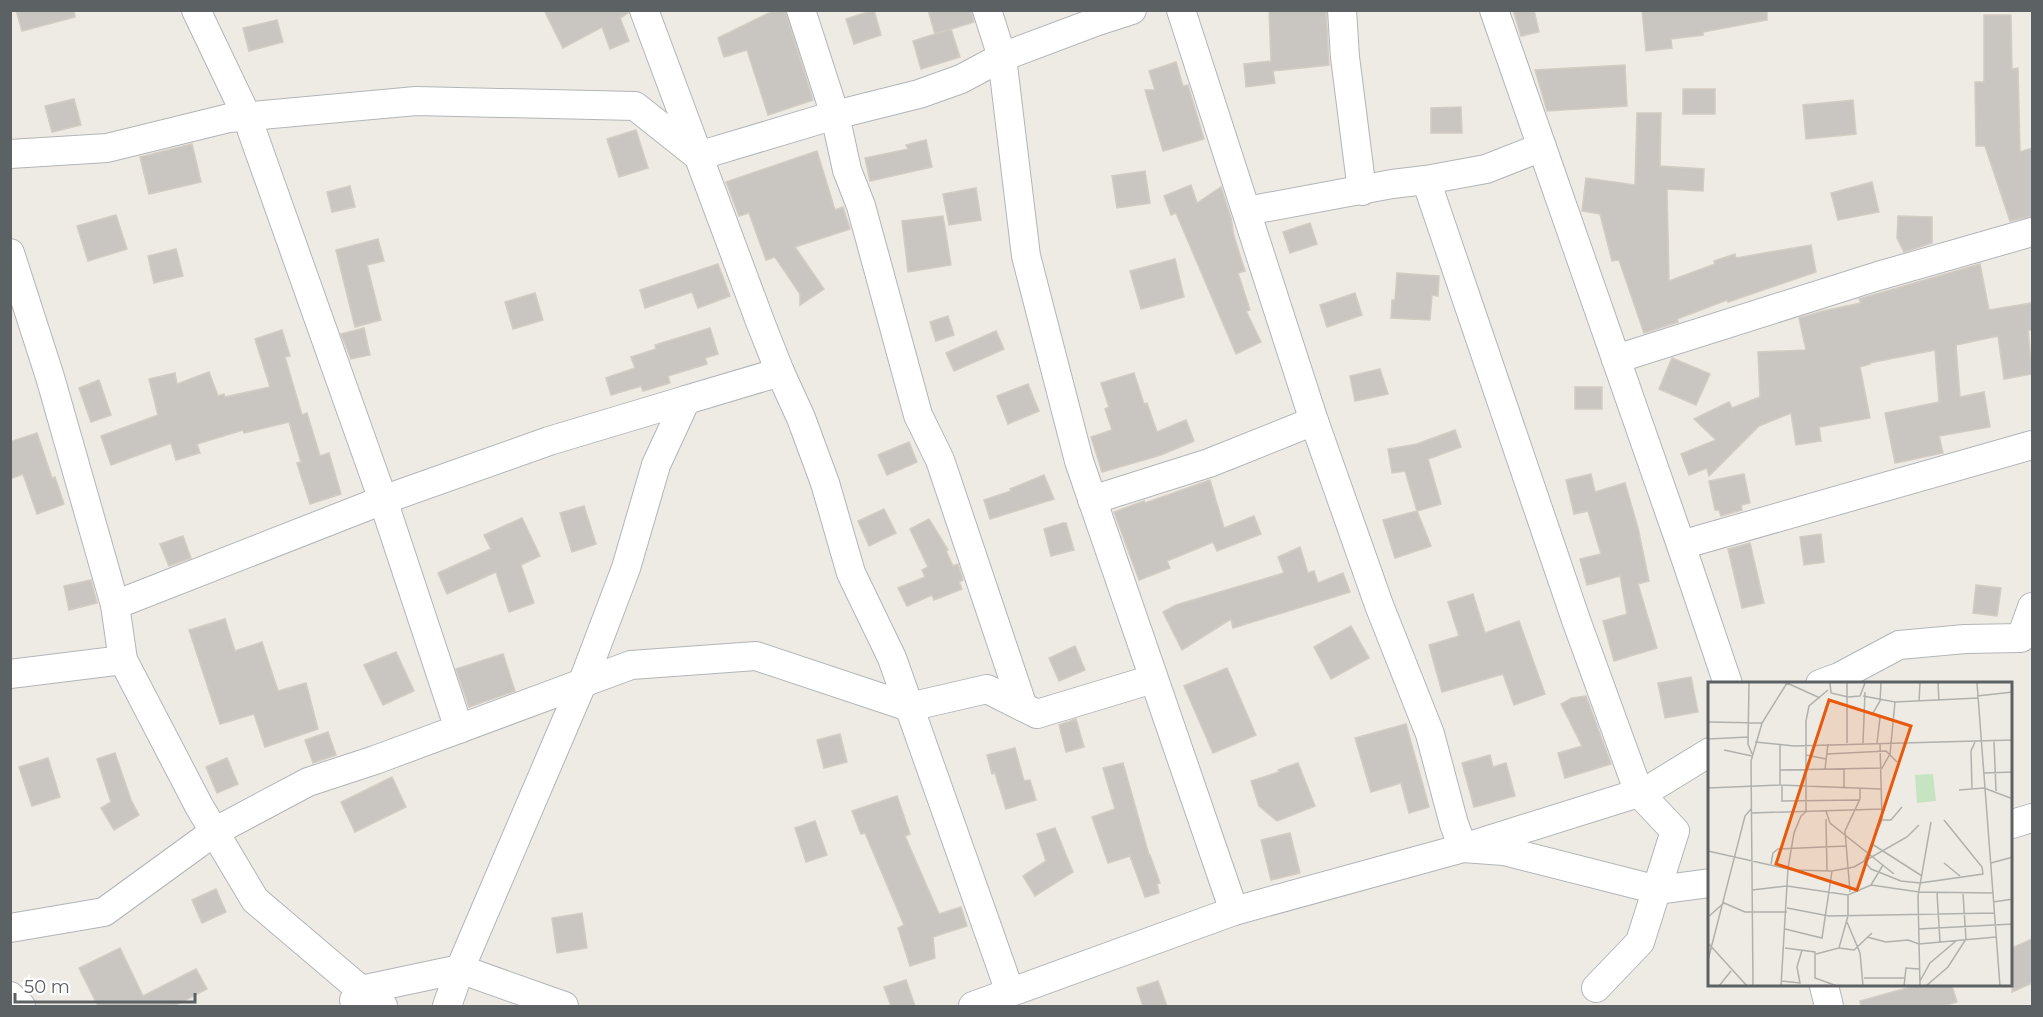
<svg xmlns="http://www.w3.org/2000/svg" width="2043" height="1017" font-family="Montserrat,sans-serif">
<rect width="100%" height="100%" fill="#eeebe4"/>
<g fill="#c9c6c2" stroke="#d2ccc3" stroke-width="1.5">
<path d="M16,10h58l1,7 -53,14z"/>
<path d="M544,10h84v3l-8,5 9,23 -19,8 -8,-22 -39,21z"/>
<path d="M775,10h10l28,90 -45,15 -21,-65 -23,7 -6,-19z"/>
<path d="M874,10l7,25 -27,9 -8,-25z"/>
<path d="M928,10h43l3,12 -39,12z"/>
<path d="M1269,10h57l3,55 -56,6 2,12 -29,4 -2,-23 27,-3z"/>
<path d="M1513,10h21l5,22 -18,4z"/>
<path d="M1642,10h125v10l-64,12v3l-32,4 1,9 -26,3z"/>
<path d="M1984,15h27l1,54 6,-1 2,84 12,-4v68l-22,5 -25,-75h-9l-1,-64h9z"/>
<path d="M277,20l6,22 -34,9 -6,-23z"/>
<path d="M951,29l9,28 -39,12 -8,-28z"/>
<path d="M1176,62l7,24 5,-1 16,54 -41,12 -18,-61h10l-6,-19z"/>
<path d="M1625,65l2,41 -80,5 -12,-41z"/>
<rect x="1683" y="89" width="32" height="25"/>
<path d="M74,99l7,26 -29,7 -7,-26z"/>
<path d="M1853,100l3,34 -50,5 -3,-34z"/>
<path d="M1461,107l1,26h-31v-25z"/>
<path d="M1637,113h24l-1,53 44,3 -1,22 -36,-2 2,92 46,-17 -1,-3 21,-7 1,4 75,-13 5,27 -88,30 -1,-2 -50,19 1,3 -34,11 -25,-73 -7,1 -12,-47 -18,-3 4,-33 49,7z"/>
<path d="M636,130l12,38 -29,9 -12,-38z"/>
<path d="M926,140l6,27 -62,14 -5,-23 43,-9 -2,-4z"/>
<path d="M192,144l9,38 -52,12 -9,-37z"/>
<path d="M817,151l18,59 8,-3 7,22 -55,18 29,42 -24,16v-11l-25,-37 -9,3 -17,-47 -10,3 -13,-34z"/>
<path d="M1145,171l5,32 -33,5 -5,-32z"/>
<path d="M1872,182l7,30 -41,8 -7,-27z"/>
<path d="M1191,185l6,18 24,-16 10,31 3,18 11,35 -7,2 12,37 -4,1 15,31 -25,12 -60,-141 -5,2 -7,-19z"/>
<path d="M350,186l5,21 -23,5 -5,-20z"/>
<path d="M976,188l5,32 -32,5 -6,-31z"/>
<path d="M116,215l11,34 -39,12 -11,-35z"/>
<path d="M943,216l8,49 -43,7 -6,-51z"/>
<path d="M1898,216l34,1v26l-28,9 -7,-14z"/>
<path d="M1310,223l7,21 -27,9 -7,-21z"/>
<path d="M378,239l6,22 -17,4 14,55 -26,7 -19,-77z"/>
<path d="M176,249l7,27 -29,7 -6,-27z"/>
<path d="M1175,259l9,38 -43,12 -11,-38z"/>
<path d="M718,264l12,32 -32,12 -6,-16 -47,16 -5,-18z"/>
<path d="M1980,264l9,46 43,-7v27h-4l4,44 -28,5 -6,-43 -42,9 4,52 24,-5 6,35 -51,9 4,17 -48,10 -10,-50 54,-11 -4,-52 -66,13 1,1 -10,3 10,51 -51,9 2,14 -25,4 -5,-32 -32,13 -50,50 -2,-8 -18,7 -8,-21 35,-14 -22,-21 35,-17 3,6 28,-11 -2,-45 48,-2 -7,-32 24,-7 38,-8 -2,-4z"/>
<path d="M1397,273l42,3 -1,20 -6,-1 -2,25 -39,-2 1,-18h3z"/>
<path d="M535,293l8,27 -30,9 -8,-27z"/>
<path d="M1355,293l7,22 -35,12 -7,-22z"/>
<path d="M948,316l6,19 -18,6 -6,-19z"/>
<path d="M364,328l6,27 -19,4 -10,-25z"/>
<path d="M710,328l8,26 -13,4 2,6 -39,12 2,7 -27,8 -2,-5 -30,9 -5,-17 29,-10 -4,-11 25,-8 -1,-4z"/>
<path d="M282,330l8,26 -5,1 17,58 5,-2 13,43 9,-3 12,41 -31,10 -13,-41 4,-1 -12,-40 -45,11 -1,-3 -46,14 3,9 -24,7 -5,-17 -60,22 -10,-29 57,-21 -9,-36 26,-6 2,11 32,-12 9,24 6,-2 1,3 45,-10 -15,-48z"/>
<path d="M996,331l8,18 -50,22 -8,-18z"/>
<path d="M1672,358l38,16 -14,31 -37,-16z"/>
<path d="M1380,369l8,25 -33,7 -5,-25z"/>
<path d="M1134,373l10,31 3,-1 10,29 29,-12 8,21 -33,14 -59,17 -11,-35 21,-7 -7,-21 4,-2 -8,-24z"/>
<path d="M99,380l12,35 -20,7 -12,-34z"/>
<path d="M1028,384l11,27 -31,13 -11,-28z"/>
<rect x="1575" y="387" width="27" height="22"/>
<path d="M1455,430l6,17 -33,12 13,45 -24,7 -12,-40 -13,2 -4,-24 29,-5z"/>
<path d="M37,433l15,45 3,-1 9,27 -27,10 -14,-40 -13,5v-37z"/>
<path d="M909,442l8,20 -30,13 -9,-20z"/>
<path d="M1591,474l4,18 30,-9 13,45 11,53 -11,3 19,64 -43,13 -11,-40 24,-7 -7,-38 -33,9 -7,-26 21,-5 -13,-43 -14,3 -8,-34z"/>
<path d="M1744,474l6,29 -9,2 1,5 -21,6 -2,-6h-4l-6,-29z"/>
<path d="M1044,475l10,24 -64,20 -6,-19 27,-9 -1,-2z"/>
<path d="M1210,480l14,48 30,-12 7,18 -44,17 -4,-9 -46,19 3,7 -31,12 -25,-68 30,-11 1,2z"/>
<path d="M584,506l12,38 -24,8 -12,-39z"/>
<path d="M884,509l12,24 -27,13 -11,-25z"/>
<path d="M1417,511l14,35 -36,12 -12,-38z"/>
<path d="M522,518l18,38 -19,9 13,38 -25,9 -13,-40 -49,22 -9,-21 53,-24 -7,-14z"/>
<path d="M929,519l19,31 -2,1 7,15 5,-2 5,16 -4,2 3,7 -28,11 -2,-5 -25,11 -9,-18 27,-11 -3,-7 6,-3 -18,-38z"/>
<path d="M1063,523h3l8,27 -23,6 -7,-27z"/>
<path d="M1821,534l3,28 -20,3 -4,-28z"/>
<path d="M183,536l8,22 -22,8 -9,-22z"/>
<path d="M1750,543l14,60 -22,5 -14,-59z"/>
<path d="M1300,547l8,26 6,-2 4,12 25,-10 7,19 -117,36 -2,-9 -49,31 -19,-38 13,-7 108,-32 -6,-16z"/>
<path d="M91,580l6,23 -28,7 -5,-24z"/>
<path d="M1976,585l25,3 -4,28 -24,-3z"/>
<path d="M1473,594l12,39 34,-12 26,73 -31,11 -11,-31 -61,18 -13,-47 30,-9 -11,-34z"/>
<path d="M225,619l10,32 27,-9 16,49 28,-8 12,46 -53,18 -11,-33 -34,10 -31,-94z"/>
<path d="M1351,626l18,32 -38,21 -17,-32z"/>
<path d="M1075,646l10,24 -26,11 -10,-23z"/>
<path d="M396,652l18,39 -31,14 -19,-40z"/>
<path d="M503,654l12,37 -46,16 -13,-38z"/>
<path d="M1227,668l29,67 -43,18 -29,-67z"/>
<path d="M1691,677l7,35 -33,6 -7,-35z"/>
<path d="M1586,696l25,68 -46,14 -7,-25 24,-7 -21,-42 11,-6z"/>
<path d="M1076,719l8,28 -18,5 -7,-27z"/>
<path d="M1406,724l23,83 -20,6 -8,-30 -30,9 -16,-54z"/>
<path d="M328,732l8,23 -23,8 -8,-23z"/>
<path d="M840,734l7,28 -23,6 -7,-28z"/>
<path d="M1015,748l9,33 6,-1 6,20 -30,9 -11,-36 -3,1 -5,-19z"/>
<path d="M115,753l16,47 8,15 -25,15 -13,-22 10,-6 -14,-43z"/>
<path d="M1490,755l3,12 13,-4 9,33 -41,11 -12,-44z"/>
<path d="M48,758l12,39 -28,9 -13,-39z"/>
<path d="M227,758l11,26 -21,9 -11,-26z"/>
<path d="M1123,763l26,92h1l10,28 -3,1 2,9 -14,4 -15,-41 -22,7 -16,-46 23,-8 -12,-41z"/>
<path d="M1298,763l17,43 -38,15 -18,-15 -8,-25 28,-9 -1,-2z"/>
<path d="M392,777l14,30 -51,25 -14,-30z"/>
<path d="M897,796l13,38 -5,2 34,78 22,-7 6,19 -34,11 2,21 -25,8 -12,-38 6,-3 -39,-92 -4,1 -9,-23z"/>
<path d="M815,821l12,34 -21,7 -11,-34z"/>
<path d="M1055,828l18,44 -38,24 -12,-20 23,-15 -9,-27z"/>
<path d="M1290,833l10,40 -29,7 -10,-40z"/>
<path d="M216,889l10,23 -24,11 -10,-23z"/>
<path d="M582,913l5,35 -30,5 -5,-35z"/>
<path d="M2032,939v44l-20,9v-44z"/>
<path d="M120,948l23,48 53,-27 11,20 -33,17h-76l-19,-38z"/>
<path d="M906,980l9,26h-24l-7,-19z"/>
<path d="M1158,981l9,25h-24l-6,-18z"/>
<path d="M1914,986h38l5,16 -14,4h-82l-1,-5z"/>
</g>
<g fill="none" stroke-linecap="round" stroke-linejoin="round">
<defs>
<g id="minor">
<path d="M196,10l51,107 136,383 76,229"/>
<path d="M644,10l117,314 19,48 21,46 24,65 26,90 41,85 118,334"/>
<path d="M801,10l34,105 12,55 14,36 57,209 22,45 83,247"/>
<path d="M987,10l15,47 24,199 53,205 155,450"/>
<path d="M1181,10l133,411 65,184 51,129 24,90 9,24 41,3 154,39 52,-7"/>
<path d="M1342,10l3,47 17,134"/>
<path d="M1494,10l187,535 47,139"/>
<path d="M10,154l97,-6 122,-30 187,-17 219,5 63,50 137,-41 84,-21 42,-15 41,-22 96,-36 34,-11"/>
<path d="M1426,180l150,440 63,173 36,38 -35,111 -44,46"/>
<path d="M1247,211l145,-27 34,-4 60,-11 56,-22"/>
<path d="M10,253l40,124 65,228 8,55 76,146 56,94 106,90 22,16"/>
<path d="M1616,359l262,-83 154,-44"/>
<path d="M1092,500l117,-37 105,-42"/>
<path d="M1681,545l351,-100"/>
<path d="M115,605l268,-105 166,-59 137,-41"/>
<path d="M10,674l113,-14"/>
<path d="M1820,684l19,-7 60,-32 66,-6 56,-1 11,-31"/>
<path d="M2012,824l20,-6"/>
<path d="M10,928l94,-16 110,-80 94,-50 67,-22 256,-95 125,-9 153,51 78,-18 50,25 116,-35"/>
<path d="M1824,986l5,20"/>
<path d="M10,996l11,10"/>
<path d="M354,1000l7,-10 99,-21 104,37"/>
<path d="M447,1006l13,-37 122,-285 44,-116 30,-103 30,-65 94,-28"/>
<path d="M973,1006l261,-95 229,-63 185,-58 62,-38"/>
</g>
</defs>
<use href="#minor" stroke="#b2b5b8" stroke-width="30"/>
<use href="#minor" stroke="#fff" stroke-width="28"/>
</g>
<g transform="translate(1708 682)">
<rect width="304" height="304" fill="#eeebe4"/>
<path d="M225,92l3,27 -19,2 -2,-28z" fill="#c6e4c2"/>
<path fill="none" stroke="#b0b0ad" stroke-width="1.5" d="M41,1l-1,61 4,10M79,1l33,15M122,1l1,10 17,4 12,-1 5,-13M230,1l1,18M269,1l23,303M155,14l32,6M269,14l36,-4M211,20l1,-19M0,40l54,1M0,57l40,-2M286,59l2,50M47,60l39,4 219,-6M139,61v-60M155,61l2,-51M169,61l3,-25 -7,-5 7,-12 1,-18M172,61l2,77M72,62v41l101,4M16,68l28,6M119,72l59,-3 11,11M98,73l20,4M117,87l3,-25M136,87v20M72,88l102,-2 8,-14 5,-52 83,-4M276,91l29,-1M74,103v16l77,-1M0,106l72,-3M264,106l-1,-37 4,-9M251,108l25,-2 29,11M194,125l-11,13h-9l-18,41 7,8 30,12 19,2 63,-9 -1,-7 -38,-47M118,129l4,12 64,51M43,131l131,-4M118,137l1,52M164,162l50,32M0,169l84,19 40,1 22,-4 53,-30 12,-12M236,181l16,13M283,181l22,-6M63,182l2,-11 5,-4 68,-3M163,203l12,-20M44,208l35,-4 61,9 23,-10 48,7 74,1M142,210l-5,-61 15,-32v-10M229,211l3,49M285,220l20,-3M79,226l42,8 165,-3M0,235l16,-14 21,9h42M139,240l13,31 3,33M77,247l37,9 10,-67M210,247l95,-5M159,255l19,5 22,-2 11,4 77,-7M0,261l39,43M77,266l30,4v26l22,8M131,266l15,2 18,-17M108,272l23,-6 9,-32v-21M0,278l37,-144 6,-7M156,296h41M74,299l18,2 -3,-16 5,-17M212,299l10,-18 26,-22M11,304l12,-15M45,304l-2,-225 11,-38 25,-40M73,304l7,-118 6,-35 7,-17 5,-4v-91l3,-15 19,-16M196,304l2,-18 13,1M212,304l-2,-90 13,-74M218,304l22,-19 18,-28 -3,-45"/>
<path fill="#e8590c" fill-opacity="0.15" stroke="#e8590c" stroke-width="3" d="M121,18l82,26 -54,164 -81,-26z"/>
<rect width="304" height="304" fill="none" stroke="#5c6164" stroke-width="3"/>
</g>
<rect width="2043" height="1017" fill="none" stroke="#5c6164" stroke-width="24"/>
<path d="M15 993v9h180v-9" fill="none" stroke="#5c6164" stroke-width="3"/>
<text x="24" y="993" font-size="18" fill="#5c6164" stroke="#ffffff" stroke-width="4.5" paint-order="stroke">50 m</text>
</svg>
